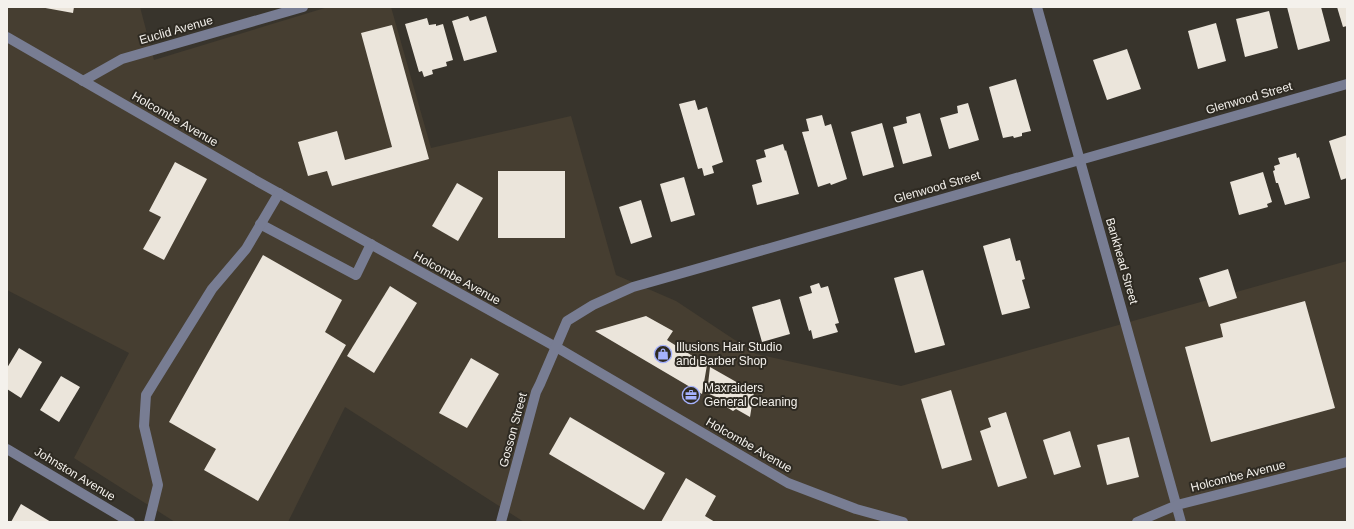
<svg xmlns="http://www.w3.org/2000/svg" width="1354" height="529" font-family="Helvetica,sans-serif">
<rect width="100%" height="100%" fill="#38342c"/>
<path fill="#463e31" d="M7,7h133l14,53 174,-53h63l40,141 140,-32 45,159 60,26 80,53 145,32 446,-125v261h-823l-179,-115 -57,115h-113l-101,-64 55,-105 -122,-63z"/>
<g fill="#ebe5db">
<path d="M40,7h34l-1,6z"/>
<path d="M1287,7h34l9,34 -32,9z"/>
<path d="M1337,7h10v19l-4,1z"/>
<path d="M1269,11l9,37 -33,9 -9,-38z"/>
<path d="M468,16l2,5 16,-5 11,36 -33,9 -12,-40z"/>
<path d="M427,18l2,7 7,-1v2l7,-2 10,36 -7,2 1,4 -15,4 1,4 -9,3 -2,-6 -3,1 -14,-48z"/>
<path d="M1216,23l10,38 -28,8 -10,-38z"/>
<path d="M392,25l37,134 -97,27 -5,-15 -19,5 -10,-34 39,-11 8,29 47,-13 -31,-114z"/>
<path d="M1127,49l14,40 -34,11 -14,-40z"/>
<path d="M1016,79l15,52 -9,2v3l-8,2 -1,-2 -10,2 -14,-51z"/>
<path d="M695,100l3,10 9,-3 16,55 -11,4 2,7 -10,3 -2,-8 -4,1 -19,-65z"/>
<path d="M968,103l11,37 -30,9 -9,-31 18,-5 -1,-7z"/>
<path d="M920,113l12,43 -29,8 -10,-37 14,-4 -1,-6z"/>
<path d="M822,115l3,11 6,-2 16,55 -16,6 -1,-2 -12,4 -16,-55 7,-1 -3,-12z"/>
<path d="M882,123l12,44 -31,9 -12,-44z"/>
<path d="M1347,135v43l-6,2 -12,-39z"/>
<path d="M783,144l2,7 1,-1 13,44 -42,11 -5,-20 10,-3 -6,-22 10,-3 -2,-7z"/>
<path d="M1296,153l1,5 2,-1 11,41 -25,7 -7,-22h-2l-3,-12 2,-1 -1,-4 6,-2 -2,-6z"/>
<path d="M175,162l32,17 -43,81 -21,-11 18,-32 -12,-6z"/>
<rect x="498" y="171" width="67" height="67"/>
<path d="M1263,172l9,30 -5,2 1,3 -29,8 -9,-33z"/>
<path d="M684,177l11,38 -24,7 -11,-38z"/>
<path d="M457,183l26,15 -25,43 -26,-15z"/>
<path d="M641,200l11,37 -21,7 -12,-37z"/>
<path d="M1010,238l6,23 4,-1 5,19 -3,1 8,28 -28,7 -19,-69z"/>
<path d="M263,255l79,45 -17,32 21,13 -88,156 -54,-31 12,-21 -47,-27z"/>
<path d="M1228,269l9,29 -28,9 -10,-29z"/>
<path d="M923,270l22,75 -30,8 -21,-75z"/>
<path d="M819,283l2,5 7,-2 11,37 -4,1 3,8 -25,7 -2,-9 -2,1 -10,-34 13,-4 -2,-7z"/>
<path d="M390,286l27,17 -43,70 -27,-17z"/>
<path d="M780,299l10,35 -28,8 -10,-35z"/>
<path d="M1305,301l30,107 -124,34 -26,-95 38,-10 -3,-13z"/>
<path d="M646,316l27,15 -6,9 40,25 -5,29 -107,-63z"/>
<path d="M19,348l23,14 -21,36 -14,-9v-21z"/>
<path d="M471,358l28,16 -32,54 -28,-15z"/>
<path d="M710,367l44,25 -4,25 -14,-8 -3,2 -10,-6v-5l-16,-7z"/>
<path d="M61,376l19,11 -21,35 -19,-12z"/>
<path d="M951,390l21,70 -30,9 -21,-70z"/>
<path d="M1006,412l21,66 -29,9 -18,-56 11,-4 -3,-9z"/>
<path d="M570,417l95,56 -21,37 -95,-56z"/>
<path d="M1070,431l11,36 -27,8 -11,-35z"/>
<path d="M1129,437l10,40 -32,8 -10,-40z"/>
<path d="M686,478l30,18 -11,20 10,6h-54z"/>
<path d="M21,504l30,18h-40z"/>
</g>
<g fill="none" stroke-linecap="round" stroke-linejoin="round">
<g stroke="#787d93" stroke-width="10">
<path d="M1037,7l144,515"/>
<path d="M7,37l248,143 301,167 232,136 68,26 47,13"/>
<path d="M83,81l39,-22 181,-52"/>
<path d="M260,224l96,51 15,-31"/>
<path d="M7,449l123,73"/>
<path d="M149,522l9,-37 -14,-59 2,-31 66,-106 34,-40 33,-56"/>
<path d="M501,522l35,-130 4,-8 27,-63 26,-16 40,-18 714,-203"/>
<path d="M1137,522l40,-17 170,-43"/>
</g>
</g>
<defs>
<symbol id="shop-ring" viewBox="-11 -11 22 22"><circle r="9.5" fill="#2e2a22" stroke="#a5b1fc" stroke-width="1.5"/><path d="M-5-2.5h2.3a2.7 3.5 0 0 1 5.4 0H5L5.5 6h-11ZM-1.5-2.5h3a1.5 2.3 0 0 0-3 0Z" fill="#a5b1fc"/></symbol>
<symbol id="office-ring" viewBox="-11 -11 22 22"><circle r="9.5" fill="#2e2a22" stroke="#a5b1fc" stroke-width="1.5"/><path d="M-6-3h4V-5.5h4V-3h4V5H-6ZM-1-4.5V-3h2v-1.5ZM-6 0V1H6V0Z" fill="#a5b1fc"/></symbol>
</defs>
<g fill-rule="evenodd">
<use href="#shop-ring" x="653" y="344" width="20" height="20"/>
<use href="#office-ring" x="681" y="385" width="20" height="20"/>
</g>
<g text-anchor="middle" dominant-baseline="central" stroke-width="4" stroke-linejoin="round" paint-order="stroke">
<g font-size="12" fill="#f4f1ec" stroke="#2e2a22">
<text transform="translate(176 30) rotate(-16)">Euclid Avenue</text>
<text transform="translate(1249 98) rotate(-16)">Glenwood Street</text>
<text transform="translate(175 119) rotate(30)">Holcombe Avenue</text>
<text transform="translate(937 187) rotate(-16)">Glenwood Street</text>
<text transform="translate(1122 261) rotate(74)">Bankhead Street</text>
<text transform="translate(457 278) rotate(29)">Holcombe Avenue</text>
<text transform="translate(513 430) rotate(-75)">Gosson Street</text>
<text transform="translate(749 445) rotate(30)">Holcombe Avenue</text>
<text transform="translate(75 474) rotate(31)">Johnston Avenue</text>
<text transform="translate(1238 476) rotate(-14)">Holcombe Avenue</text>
</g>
<g font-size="12" fill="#f4f1ec" stroke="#2e2a22" text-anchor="start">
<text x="676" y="347">Illusions Hair Studio<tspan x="676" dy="14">and Barber Shop</tspan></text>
<text x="704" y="388">Maxraiders<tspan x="704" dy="14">General Cleaning</tspan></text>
</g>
</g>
<rect width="1354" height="529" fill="none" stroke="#f4f1ec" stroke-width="16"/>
</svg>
